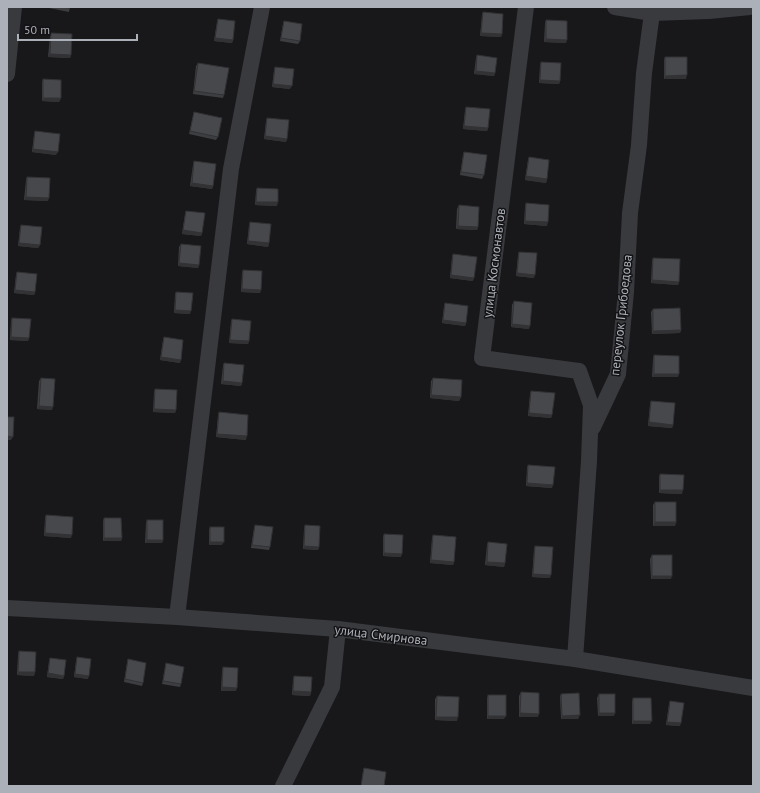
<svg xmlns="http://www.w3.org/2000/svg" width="760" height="793" font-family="'PT Sans',sans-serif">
<rect width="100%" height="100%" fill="#18181a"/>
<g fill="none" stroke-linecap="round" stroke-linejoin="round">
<g stroke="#393a3e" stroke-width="16">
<path d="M526,7l-44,351 97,13 12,34 -2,56 -14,198"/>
<path d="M615,7l37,6 57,-2 41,-4"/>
<path d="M7,74l7,-67"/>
<path d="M593,427l25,-53 8,-82 4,-79 9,-68 5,-72 8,-60"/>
<path d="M7,608l170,9 161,12 237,30 178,29"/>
<path d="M177,617l54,-448 31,-162"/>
<path d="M283,786l49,-99 6,-58"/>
</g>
</g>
<g fill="#3d3e41">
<path d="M49,7h21l-1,5 -20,-4z"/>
<path d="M483,12l19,22 -1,3 -21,-1 2,-21z"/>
<path d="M218,19l15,21 -1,3 -18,-2 3,-19z"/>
<path d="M546,20l20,23 -22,-1 1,-19z"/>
<path d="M284,21l16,20 -2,3 -18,-3 3,-17z"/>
<path d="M51,33l20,22 -1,3 -22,-1 2,-21z"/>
<path d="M477,55l18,18 -1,3 -20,-2 2,-16z"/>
<path d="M665,57l21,22h-22v-19z"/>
<path d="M541,62l19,19 -1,3 -20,-1 1,-18z"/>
<path d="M198,63l26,32 -1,3 -30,-4 3,-28z"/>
<path d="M275,67l15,22 -18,-2 2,-17z"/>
<path d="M43,79l18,19 -2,4 -17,-1v-19z"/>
<path d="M466,107l22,21 -1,3 -24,-2 2,-19z"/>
<path d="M194,112l24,25 -2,3 -27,-6z"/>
<path d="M267,118l20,21 -1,3 -22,-3 2,-18z"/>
<path d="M35,131l21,24 -24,-3 2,-18z"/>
<path d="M464,152l20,23 -2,4 -22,-4 3,-20z"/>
<path d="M529,157l18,22 -1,4 -21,-3 3,-20z"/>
<path d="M194,161l19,25 -1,3 -22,-3 3,-21z"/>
<path d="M27,177l21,24 -24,-1 2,-20z"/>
<path d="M257,188l20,18 -22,-1 1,-14z"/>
<path d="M526,203l21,23 -23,-2 1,-17z"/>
<path d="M459,205l19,22 -1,3 -21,-1 1,-20z"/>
<path d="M186,211l16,22 -1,3 -19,-2 3,-20z"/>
<path d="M250,222l19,21 -1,4 -21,-3 2,-19z"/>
<path d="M21,225l19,20 -2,3 -20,-2 2,-18z"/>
<path d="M181,244l18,21 -1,3 -20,-2 1,-19z"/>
<path d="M519,252l15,26 -18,-2 2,-21z"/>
<path d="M453,254l20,27 -23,-3 2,-21z"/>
<path d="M653,258l26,24 -1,3 -27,-2 1,-22z"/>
<path d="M243,270l18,20 -1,3 -19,-1 1,-19z"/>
<path d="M17,272l18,20 -1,3 -20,-2 2,-18z"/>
<path d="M176,292l14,22 -16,-1 1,-18z"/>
<path d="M514,301l15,28 -18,-2 1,-22z"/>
<path d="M445,303l21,20 -1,3 -23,-3 2,-17z"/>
<path d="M653,309l28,21 -1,3 -28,1 -1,-22z"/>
<path d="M12,318l17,20 -1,3 -18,-1 1,-19z"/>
<path d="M232,319l17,22 -1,3 -19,-1 2,-21z"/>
<path d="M164,337l16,26 -20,-3 3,-20z"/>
<path d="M654,355l24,22h-26l1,-18z"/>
<path d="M224,363l18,20 -1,3 -20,-2 2,-18z"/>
<path d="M41,378l11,32 -15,-1 2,-28z"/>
<path d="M433,378l28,19 -2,4 -29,-3 1,-17z"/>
<path d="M155,389l21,21 -1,3 -22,-1 1,-20z"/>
<path d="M531,391l21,24 -1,3 -23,-2 2,-22z"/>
<path d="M651,401l22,24 -1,3 -24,-2 2,-22z"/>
<path d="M219,412l27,28 -30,-3 2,-21z"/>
<path d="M528,465l24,23 -26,-2 1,-18z"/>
<path d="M660,474l22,20 -23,-1v-16z"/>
<path d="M655,502l21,20 -1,4h-22v-21z"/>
<path d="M46,515l25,23 -27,-2 1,-18z"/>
<path d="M104,518l18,20 -1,3h-18v-20z"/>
<path d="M147,520l16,20 -1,3h-17l1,-20z"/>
<path d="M255,525l15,22 -1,3 -18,-2 3,-20z"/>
<path d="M305,525l14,22 -1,3 -15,-1 1,-20z"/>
<path d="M210,527l12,18h-13v-15z"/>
<path d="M384,534l17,23 -18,-1v-19z"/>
<path d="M433,535l21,27 -1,3 -23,-2 2,-25z"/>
<path d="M488,542l17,21 -1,4 -19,-2 2,-20z"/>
<path d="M535,546l15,32 -18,-1 2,-28z"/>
<path d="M652,555l19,24h-20l-1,-20z"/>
<path d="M19,651l16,21 -1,4 -17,-1 1,-20z"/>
<path d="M77,657l11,22 -14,-2 2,-16z"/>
<path d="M50,658l14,18 -1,3 -16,-2 2,-16z"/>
<path d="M128,659l15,24 -1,3 -18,-4 3,-19z"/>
<path d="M166,663l15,21 -1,3 -18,-3z"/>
<path d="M223,667l13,24h-15l1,-20z"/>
<path d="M294,676l17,16 -1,4 -18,-1 1,-16z"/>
<path d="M521,692l17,25h-19v-21z"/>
<path d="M561,694l17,25h-17l-1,-22z"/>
<path d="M599,694l15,22h-16l-1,-18z"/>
<path d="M488,695l16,24h-17v-21z"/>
<path d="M437,696l20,25 -22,-1v-21z"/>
<path d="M633,698l17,26h-18v-22z"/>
<path d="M670,701l10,25 -14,-1 3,-21z"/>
<path d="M364,768l20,18h-23l2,-15z"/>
</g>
<g fill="#323235">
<path d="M481,33l21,1 -1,3 -21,-1z"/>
<path d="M215,38l18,2 -1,3 -18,-2z"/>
<path d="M546,39l21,1 -1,3 -22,-1z"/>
<path d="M50,54l21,1 -1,3 -22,-1z"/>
<path d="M476,71l19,2 -1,3 -20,-2z"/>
<path d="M687,75l-1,4h-22l1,-3z"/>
<path d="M540,80l20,1 -1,3 -20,-1z"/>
<path d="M273,84l19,2 -2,3 -18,-2z"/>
<path d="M43,98h18l-2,4 -17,-1z"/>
<path d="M464,126l24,2 -1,3 -24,-2z"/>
<path d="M265,136l22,3 -1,3 -22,-3z"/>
<path d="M33,149l25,3 -2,3 -24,-3z"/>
<path d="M526,176l21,3 -1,4 -21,-3z"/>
<path d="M192,183l21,3 -1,3 -22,-3z"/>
<path d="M26,197l23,1 -1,3 -24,-1z"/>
<path d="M256,202h22l-1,4 -22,-1z"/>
<path d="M525,221l23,1 -1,4 -23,-2z"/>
<path d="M458,226l20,1 -1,3 -21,-1z"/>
<path d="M183,230l19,3 -1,3 -19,-2z"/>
<path d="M248,241l21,2 -1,4 -21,-3z"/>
<path d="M19,243l21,2 -2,3 -20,-2z"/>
<path d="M179,263l20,2 -1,3 -20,-2z"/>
<path d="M517,273l18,2 -1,3 -18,-2z"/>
<path d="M451,275l23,3 -1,3 -23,-3z"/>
<path d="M652,280l27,2 -1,3 -27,-2z"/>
<path d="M242,289l19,1 -1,3 -19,-1z"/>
<path d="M15,290l20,2 -1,3 -20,-2z"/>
<path d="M175,310l16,1 -1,3 -16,-1z"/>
<path d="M443,320l23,3 -1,3 -23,-3z"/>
<path d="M512,324l18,2 -1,3 -18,-2z"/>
<path d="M681,330l-1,3 -28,1 1,-3z"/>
<path d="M11,337l18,1 -1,3 -18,-1z"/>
<path d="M230,340l19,1 -1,3 -19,-1z"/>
<path d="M161,357l20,3 -1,3 -20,-3z"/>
<path d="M654,374h25l-1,3h-26z"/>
<path d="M223,381l19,2 -1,3 -20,-2z"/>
<path d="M431,395l30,2 -2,4 -29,-3z"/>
<path d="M39,406l14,1 -1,3 -15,-1z"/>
<path d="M154,409l22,1 -1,3 -22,-1z"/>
<path d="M529,413l23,2 -1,3 -23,-2z"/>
<path d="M649,422l24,3 -1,3 -24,-2z"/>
<path d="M217,434l30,2 -1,4 -30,-3z"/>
<path d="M7,436l6,1 -2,3h-4z"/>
<path d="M527,483l26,2 -1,3 -26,-2z"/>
<path d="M660,490h23l-1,4 -23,-1z"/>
<path d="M655,522h21l-1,4h-22z"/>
<path d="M45,533l27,2 -1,3 -27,-2z"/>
<path d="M104,538h18l-1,3h-18z"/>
<path d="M147,540h16l-1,3h-17z"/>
<path d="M210,542h14l-2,3h-13z"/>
<path d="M304,546l15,1 -1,3 -15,-1z"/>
<path d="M384,553l18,1 -1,3 -18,-1z"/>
<path d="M431,560l23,2 -1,3 -23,-2z"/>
<path d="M487,562l18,1 -1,4 -19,-2z"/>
<path d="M533,574l18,1 -1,3 -18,-1z"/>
<path d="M652,576h20l-1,3h-20z"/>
<path d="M18,672h17l-1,4 -17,-1z"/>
<path d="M48,673l16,3 -1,3 -16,-2z"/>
<path d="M75,674l14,2 -1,3 -14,-2z"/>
<path d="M222,687l15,1 -1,3h-15z"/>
<path d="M293,691l18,1 -1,4 -18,-1z"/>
<path d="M520,713l19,1 -1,3h-19z"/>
<path d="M599,713h16l-1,3h-16z"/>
<path d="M580,715l-2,4h-17l1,-3z"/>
<path d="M488,716h18l-2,3h-17z"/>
<path d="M436,717h22l-1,4 -22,-1z"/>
<path d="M633,721h19l-2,3h-18z"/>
<path d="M667,722l14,1 -1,3 -14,-1z"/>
</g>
<g fill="#47484c" stroke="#323235">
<path d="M62,7h8v1z"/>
<path d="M483,12l20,2 -1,20 -21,-1z"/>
<path d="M218,19l17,2 -2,19 -18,-2z"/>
<path d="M546,20l21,1v19l-21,-1z"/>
<path d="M284,21l18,3 -2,17 -19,-3z"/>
<path d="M51,33l21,1 -1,21 -21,-1z"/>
<path d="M477,55l20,3 -2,15 -19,-2z"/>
<path d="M665,57h22v18l-22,1z"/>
<path d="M541,62l20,1 -1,18 -20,-1z"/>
<path d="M198,63l31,5 -5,27 -30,-4z"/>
<path d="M275,67l19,2 -2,17 -19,-2z"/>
<path d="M43,79l18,1v18h-18z"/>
<path d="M466,107l24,2 -2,19 -24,-2z"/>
<path d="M194,112l28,6 -4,19 -28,-6z"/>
<path d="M267,118l22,2 -2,19 -22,-3z"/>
<path d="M35,131l25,3 -2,18 -25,-3z"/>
<path d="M464,152l23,3 -3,20 -23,-3z"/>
<path d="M529,157l20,3 -2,19 -21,-3z"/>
<path d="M194,161l22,3 -3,22 -21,-3z"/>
<path d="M27,177l23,1 -1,20 -23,-1z"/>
<path d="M257,188l21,1v13h-22z"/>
<path d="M526,203l23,2 -1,17 -23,-1z"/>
<path d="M459,205l20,2 -1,20 -20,-1z"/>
<path d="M186,211l19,2 -3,20 -19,-3z"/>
<path d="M250,222l21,2 -2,19 -21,-2z"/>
<path d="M21,225l21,2 -2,18 -21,-2z"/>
<path d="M181,244l20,2 -2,19 -20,-2z"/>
<path d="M519,252l18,1 -2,22 -18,-2z"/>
<path d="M453,254l24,3 -3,21 -23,-3z"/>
<path d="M653,258l27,1 -1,23 -27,-2z"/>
<path d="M243,270l19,1 -1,19 -19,-1z"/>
<path d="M17,272l20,2 -2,18 -20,-2z"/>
<path d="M176,292l17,1 -2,18 -16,-1z"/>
<path d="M514,301l18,2 -2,23 -18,-2z"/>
<path d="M445,303l23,3 -2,17 -23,-3z"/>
<path d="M680,308l1,22 -28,1v-22z"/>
<path d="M12,318l19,1 -2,19 -18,-1z"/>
<path d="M232,319l19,2 -2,20 -19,-1z"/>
<path d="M164,337l19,3 -2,20 -20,-3z"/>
<path d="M654,355l25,1v18h-25z"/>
<path d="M224,363l20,2 -2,18 -19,-2z"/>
<path d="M41,378l14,1 -2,28 -14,-1z"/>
<path d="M433,378l29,2 -1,17 -30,-2z"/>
<path d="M155,389l22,1 -1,20 -22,-1z"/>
<path d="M531,391l24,2 -3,22 -23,-2z"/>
<path d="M651,401l24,2 -2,22 -24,-3z"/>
<path d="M219,412l29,3 -1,21 -30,-2z"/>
<path d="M7,417h7l-1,20 -6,-1z"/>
<path d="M528,465l27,2 -2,18 -26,-2z"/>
<path d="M660,474l24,1 -1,15h-23z"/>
<rect x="655" y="502" width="21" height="20"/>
<path d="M46,515l27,2 -1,18 -27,-2z"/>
<path d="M104,518h17l1,20h-18z"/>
<rect x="147" y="520" width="16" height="20"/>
<path d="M255,525l18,2 -3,20 -18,-2z"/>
<path d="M305,525l15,1 -1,21 -15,-1z"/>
<rect x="210" y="527" width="14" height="15"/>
<path d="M384,534l19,1 -1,19 -18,-1z"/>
<path d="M433,535l23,2 -2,25 -23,-2z"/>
<path d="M488,542l19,2 -2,19 -18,-1z"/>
<path d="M535,546l18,1 -2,28 -18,-1z"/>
<rect x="652" y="555" width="20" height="21"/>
<path d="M19,651l17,1 -1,20h-17z"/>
<path d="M77,657l14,2 -2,17 -14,-2z"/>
<path d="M50,658l16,2 -2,16 -16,-3z"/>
<path d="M128,659l18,4 -3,20 -18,-4z"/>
<path d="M166,663l18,4 -3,17 -18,-3z"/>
<path d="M223,667l15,1 -1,20 -15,-1z"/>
<path d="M294,676l18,1 -1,15 -18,-1z"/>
<path d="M521,692l18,1v21l-19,-1z"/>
<path d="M579,693l1,22 -18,1 -1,-22z"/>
<rect x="599" y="694" width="16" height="19"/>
<rect x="488" y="695" width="18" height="21"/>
<path d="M437,696l22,1 -1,20h-22z"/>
<path d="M633,698h18l1,23h-19z"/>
<path d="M670,701l14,2 -3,20 -14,-1z"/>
<path d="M364,768l22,4 -2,14h-23z"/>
</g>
<g text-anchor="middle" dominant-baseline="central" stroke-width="3" stroke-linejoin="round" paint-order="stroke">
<g font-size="13" fill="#acb0b8" stroke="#131315">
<text transform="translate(494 263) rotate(-83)">улица Космонавтов</text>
<text transform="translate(621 315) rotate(-84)">переулок Грибоедова</text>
<text transform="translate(381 635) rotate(7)">улица Смирнова</text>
</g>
</g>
<rect width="760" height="793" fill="none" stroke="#acb0b8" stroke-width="16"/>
<path d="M18 34v6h119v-6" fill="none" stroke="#acb0b8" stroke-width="2"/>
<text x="24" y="34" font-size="12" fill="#acb0b8" stroke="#131315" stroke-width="3" paint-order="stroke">50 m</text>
</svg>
